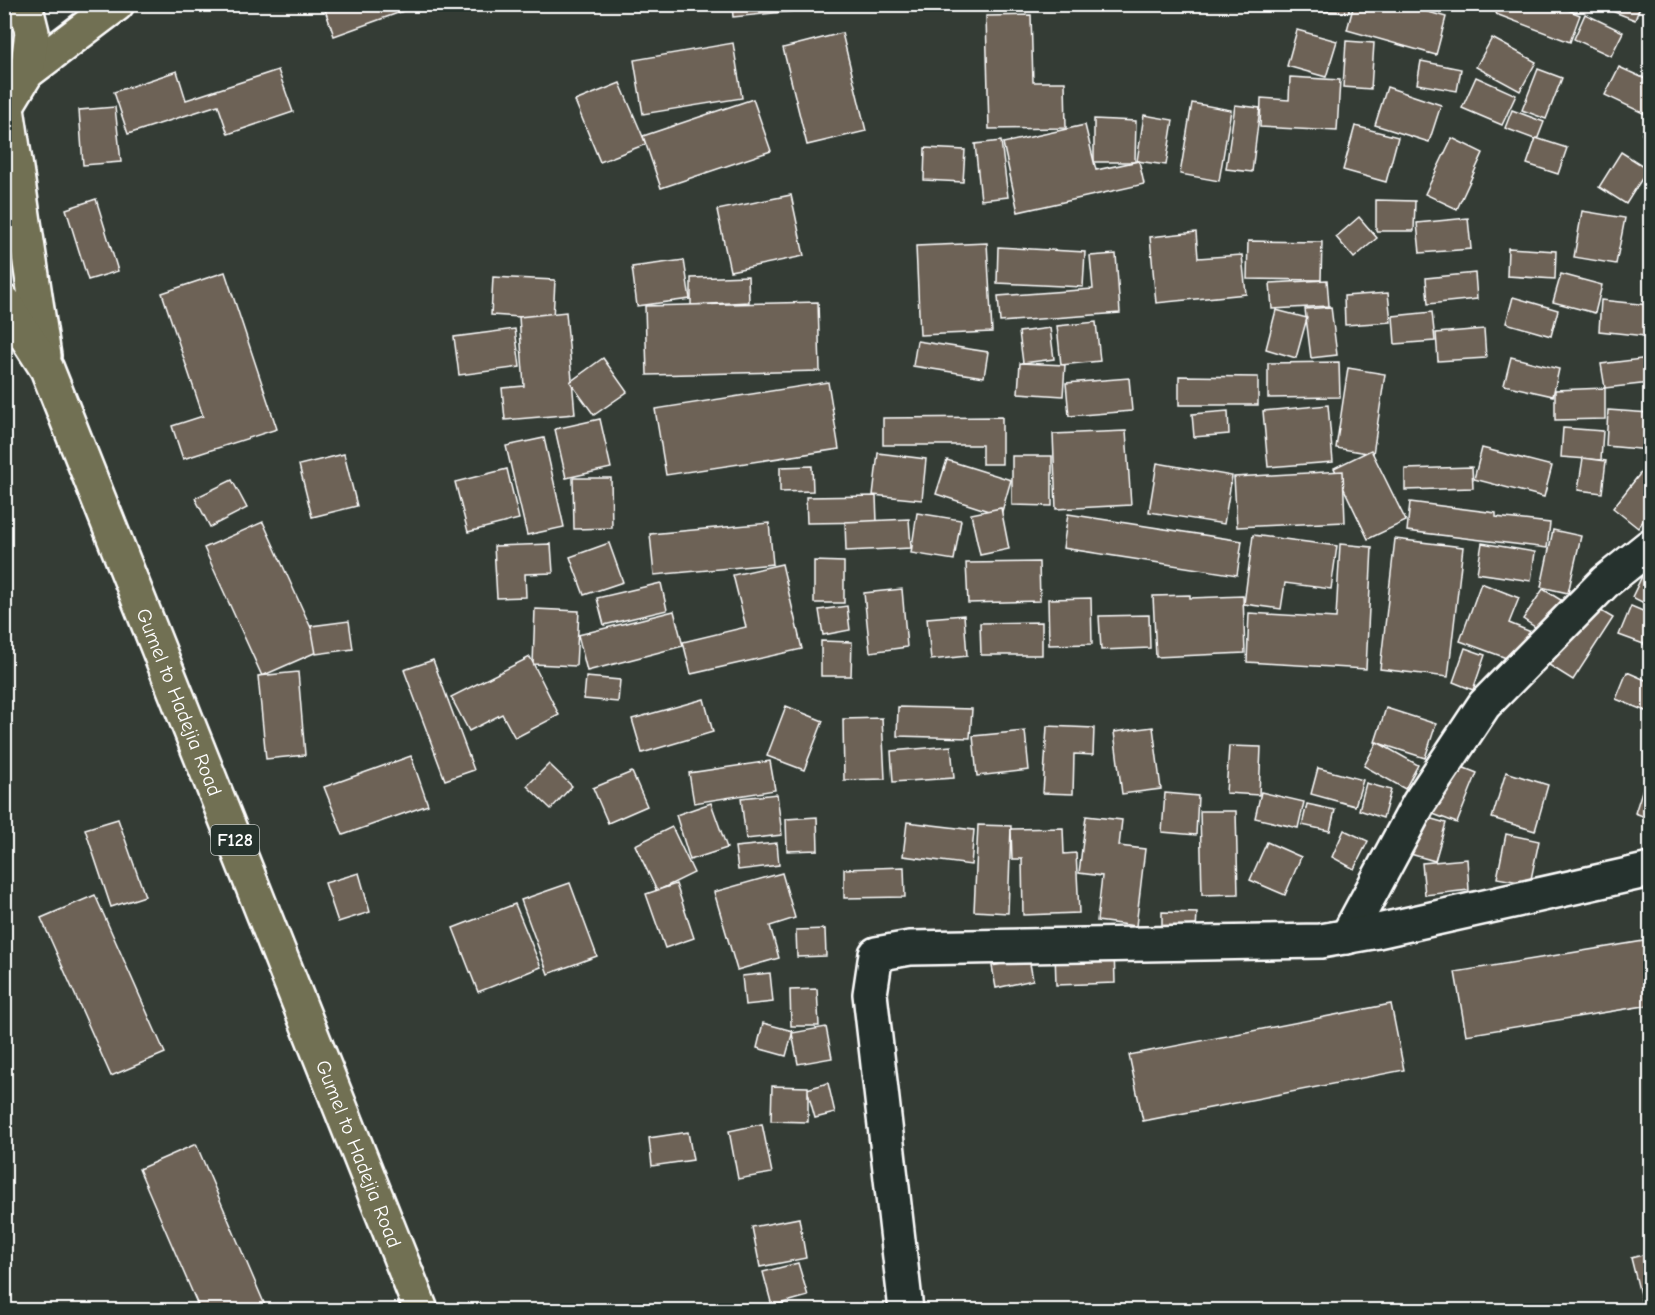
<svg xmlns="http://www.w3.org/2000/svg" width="1655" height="1315" font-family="'Comic Neue',sans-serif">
<rect width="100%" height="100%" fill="#343c35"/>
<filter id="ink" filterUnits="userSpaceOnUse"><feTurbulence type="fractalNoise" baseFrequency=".0167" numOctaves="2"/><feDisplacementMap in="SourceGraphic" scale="12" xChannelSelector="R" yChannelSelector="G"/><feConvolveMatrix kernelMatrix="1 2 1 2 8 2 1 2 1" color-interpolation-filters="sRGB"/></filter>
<g filter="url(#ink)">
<g fill="#6d6256" stroke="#fff" stroke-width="1.5">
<path d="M323,4h100l-89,32z"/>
<path d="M732,4h62l1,7 -62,6z"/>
<path d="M1320,4h29v8l-30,-1z"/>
<path d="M1354,4h47l45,13 -10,38 -89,-25z"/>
<path d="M1500,4h54l26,11 -10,27 -74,-28z"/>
<path d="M1594,4h47l-6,16z"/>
<path d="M1585,14l38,18 -12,24 -37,-17z"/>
<path d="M1031,15l2,67h32l1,46 -77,1 -3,-113z"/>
<path d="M1297,30l40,11 -11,36 -39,-11z"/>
<path d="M842,33l24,98 -59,14 -24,-97z"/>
<path d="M1492,38l44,24 -16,29 -44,-24z"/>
<path d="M1346,41l28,2 -3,46 -28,-2z"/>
<path d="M733,43l9,55 -99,16 -9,-54z"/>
<path d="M1421,61l40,8 -4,22 -40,-7z"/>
<path d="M1619,67l31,14v20l-5,13 -40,-19z"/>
<path d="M1538,69l24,9 -16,41 -24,-9z"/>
<path d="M278,70l15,42 -65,22 -10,-29 -90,29 -14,-42 63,-21 9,29z"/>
<path d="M1290,77l50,3 -3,51 -77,-4 1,-29 28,2z"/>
<path d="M1476,77l40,18 -14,30 -40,-17z"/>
<path d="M620,83l26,61 -46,18 -25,-61z"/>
<path d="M1387,87l54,18 -12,37 -54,-17z"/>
<path d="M753,99l18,52 -110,37 -18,-52z"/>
<path d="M1192,103l39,7 -12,71 -39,-7z"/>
<path d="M1235,105l25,3 -8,64 -26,-3z"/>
<path d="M115,107l6,55 -38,3 -4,-55z"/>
<path d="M1650,107v30l-8,-3z"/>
<path d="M1512,110l32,12 -7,18 -32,-12z"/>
<path d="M1144,115l29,5 -7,45 -29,-4z"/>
<path d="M1094,119l42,2 -1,41h-41z"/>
<path d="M1085,125l11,45 43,-9 5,23 -126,28 -15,-69z"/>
<path d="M1355,126l43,11 -12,45 -43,-12z"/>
<path d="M1452,138l31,15 -26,56 -32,-15z"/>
<path d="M1536,138l31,10 -9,26 -31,-10z"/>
<path d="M1001,141l7,56 -27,3 -6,-56z"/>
<path d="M925,148l40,2 -2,32 -39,-2z"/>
<path d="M1621,152l27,17 -22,35 -27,-17z"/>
<path d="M791,195l13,61 -74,15 -13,-61z"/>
<path d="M96,199l22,72 -30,9 -22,-71z"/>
<path d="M1376,200l39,1 -1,30h-38z"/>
<path d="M1582,211l43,7 -9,46 -42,-7z"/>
<path d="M1359,217l18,21 -23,20 -18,-21z"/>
<path d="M1468,218l3,31 -51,4 -3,-30z"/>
<path d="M1196,232l2,26 44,-3 4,39 -90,9 -6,-66z"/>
<path d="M1248,241l74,1 -1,38 -74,-1z"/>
<path d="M987,243l5,89 -72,3 -4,-89z"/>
<path d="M998,247l87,5 -2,35 -86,-4z"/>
<path d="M1508,248l48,3 -1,28 -48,-3z"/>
<path d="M1116,254l4,59 -120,9 -2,-26 95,-7 -3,-33z"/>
<path d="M684,260l6,39 -53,7 -5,-39z"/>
<path d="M225,272l52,157 -94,30 -11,-33 31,-10 -41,-123z"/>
<path d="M1475,273l2,26 -49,5 -2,-26z"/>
<path d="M1561,274l41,11 -7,28 -42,-11z"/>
<path d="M748,276l1,26 -58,3v-27z"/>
<path d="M493,277l62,3 -2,39 -62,-4z"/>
<path d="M1327,280l2,26 -57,3 -2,-26z"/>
<path d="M1388,293l3,29 -46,3 -1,-29z"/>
<path d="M1513,297l45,13 -7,26 -45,-13z"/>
<path d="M1601,300l47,5 -3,31 -46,-5z"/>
<path d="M818,302l2,69 -173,4 -2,-69z"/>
<path d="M1331,307l6,48 -26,3 -6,-49z"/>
<path d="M1276,310l31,8 -11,40 -30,-9z"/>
<path d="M566,312l9,102 -70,6 -3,-32 22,-2 -5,-69z"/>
<path d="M1432,312l3,29 -40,3 -2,-28z"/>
<path d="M1096,322l4,39 -39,4 -4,-39z"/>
<path d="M1050,328l4,31 -31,4 -4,-31z"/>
<path d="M515,329l5,38 -61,8 -5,-38z"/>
<path d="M1484,329l2,29 -48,3 -2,-28z"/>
<path d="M917,341l71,11 -4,25 -71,-11z"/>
<path d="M1511,357l48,12 -6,27 -49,-11z"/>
<path d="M603,358l24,34 -33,23 -24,-33z"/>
<path d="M1649,358l1,25 -45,5 -4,-24z"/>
<path d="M1339,362l1,35 -72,1v-35z"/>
<path d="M1020,363l45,2 -2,31 -45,-3z"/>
<path d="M1348,368l37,6 -12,80 -37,-6z"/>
<path d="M1179,376l79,1v28h-79z"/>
<path d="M1129,378l3,33 -63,5 -3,-33z"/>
<path d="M828,382l11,67 -173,26 -11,-66z"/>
<path d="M1605,388v31l-50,1v-30z"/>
<path d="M1328,405l5,57 -65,5 -5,-56z"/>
<path d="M1608,410l42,3v37l-44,-4z"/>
<path d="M1228,411l1,23 -35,3 -2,-23z"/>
<path d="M1002,417v47h-20v-19h-99v-27z"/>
<path d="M600,419l11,49 -45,10 -11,-49z"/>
<path d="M1563,428l40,3 -2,29 -40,-3z"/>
<path d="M1126,431l5,74 -75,4 -3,-75z"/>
<path d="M544,438l20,89 -37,8 -21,-89z"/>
<path d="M1482,448l70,18 -8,31 -70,-18z"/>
<path d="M1371,450l35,71 -38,18 -34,-71z"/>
<path d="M878,453l48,6 -4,41 -49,-5z"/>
<path d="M344,454l13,52 -45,11 -13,-52z"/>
<path d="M1012,456h40v50l-40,-1z"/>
<path d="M1583,458l23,3 -4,32 -24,-3z"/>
<path d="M947,460l64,20 -10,35 -65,-21z"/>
<path d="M1650,461v51l-12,16 -25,-20z"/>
<path d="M1157,463l75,13 -8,48 -75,-12z"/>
<path d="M812,466l1,25 -33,1v-25z"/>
<path d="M1472,467l1,21 -68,2v-21z"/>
<path d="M507,469l12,50 -51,13 -13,-50z"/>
<path d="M1343,471l2,51 -108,5 -3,-50z"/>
<path d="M573,478h38l1,50 -38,1z"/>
<path d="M232,480l15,28 -37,19 -15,-29z"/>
<path d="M876,496l1,26 -70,1 -1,-26z"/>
<path d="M1410,502l86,11v4l54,6 -3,25 -140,-17z"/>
<path d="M1001,508l8,41 -29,6 -9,-41z"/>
<path d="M917,513l44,7 -7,40 -43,-7z"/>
<path d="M1068,514l174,27 -5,34 -174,-27z"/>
<path d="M909,519l2,29 -65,3 -1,-29z"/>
<path d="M263,522l58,128 -59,26 -58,-128z"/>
<path d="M769,523l4,41 -119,11 -4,-41z"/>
<path d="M1553,530l28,6 -13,57 -27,-6z"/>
<path d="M1253,535l84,11 -6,43 -46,-6 -4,26 -37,-5z"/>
<path d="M1395,539l68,8 -15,130 -68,-8z"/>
<path d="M609,543l14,39 -39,13 -14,-38z"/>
<path d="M1482,543l53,9 -4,29 -54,-8z"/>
<path d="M551,544l2,29 -28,1 1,23 -29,1 -3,-52z"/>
<path d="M1340,544l32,3 -6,122 -119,-7 2,-49 87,5z"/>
<path d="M814,561l30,1v41h-30z"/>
<path d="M1039,562l1,39 -72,2 -2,-40z"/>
<path d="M782,564l20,85 -111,25 -8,-32 63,-15 -13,-52z"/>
<path d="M1648,564l2,1v41l-18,-9z"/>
<path d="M661,583l6,27 -63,15 -7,-27z"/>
<path d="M1481,583l38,15 -10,25 22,9 -11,31 -60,-22z"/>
<path d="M902,589l5,58 -37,5 -6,-59z"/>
<path d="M1543,589l21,13 -20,31 -21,-14z"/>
<path d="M1190,595v3l53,-2 2,57 -89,4 -3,-61z"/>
<path d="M1091,598l1,46 -43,1 -1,-46z"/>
<path d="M1589,604l24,14 -40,62 -24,-15z"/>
<path d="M847,606l3,24 -27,5 -4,-25z"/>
<path d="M1631,606l19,8v29l-1,3 -30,-11z"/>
<path d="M535,609l44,2 -3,55 -43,-2z"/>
<path d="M674,611l9,35 -96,25 -9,-36z"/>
<path d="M964,615l3,41 -36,4 -4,-42z"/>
<path d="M1149,615l1,33 -49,2 -2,-34z"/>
<path d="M349,621l4,28 -37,5 -5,-28z"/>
<path d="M1042,622v33h-61l-1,-32z"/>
<path d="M821,641l31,1 -1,34h-30z"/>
<path d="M1465,648l20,7 -12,35 -20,-8z"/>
<path d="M530,657l29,58 -44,23 -13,-24 -33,17 -18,-34z"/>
<path d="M433,660l41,110 -29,10 -41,-110z"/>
<path d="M298,672l7,83 -39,4 -8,-83z"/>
<path d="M1627,672l23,10v31l-34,-14z"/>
<path d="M586,677l34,3 -2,22 -34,-3z"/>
<path d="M704,699l9,33 -71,21 -10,-34z"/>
<path d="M786,706l37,15 -19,49 -37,-14z"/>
<path d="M898,707l74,2 -2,29 -73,-2z"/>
<path d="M1386,708l50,16 -11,34 -50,-16z"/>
<path d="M882,718l3,61 -41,1 -1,-61z"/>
<path d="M1047,726l47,2 -1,27 -19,-1 -1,40 -30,-1z"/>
<path d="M1153,727l8,62 -39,5 -8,-62z"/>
<path d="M1025,731l4,39 -52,6 -4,-40z"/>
<path d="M1377,742l41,23 -13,24 -41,-23z"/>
<path d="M951,746l3,32 -61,4 -2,-31z"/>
<path d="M1229,746l32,1 -2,48 -33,-2z"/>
<path d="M411,756l17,49 -85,30 -19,-48z"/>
<path d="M1444,760l33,13 -20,50 -32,-12z"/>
<path d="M770,761l5,29 -81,13 -5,-30z"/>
<path d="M549,764l23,22 -21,23 -24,-23z"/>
<path d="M1650,766v53l-15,-6z"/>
<path d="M1318,768l45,12 -8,26 -44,-12z"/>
<path d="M632,772l15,34 -39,17 -15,-35z"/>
<path d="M1506,772l42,13 -13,46 -43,-13z"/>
<path d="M1366,783l25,7 -8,28 -24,-8z"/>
<path d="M1261,792l43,10 -6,26 -43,-10z"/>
<path d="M1165,793l33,3 -2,39 -34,-3z"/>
<path d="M777,794l5,41 -36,4 -5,-41z"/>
<path d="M711,803l16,45 -37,12 -14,-45z"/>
<path d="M1307,804l28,6 -5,21 -28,-6z"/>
<path d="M1200,811h36l2,83 -36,1z"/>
<path d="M1414,814l32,9 -11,38 -32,-9z"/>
<path d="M1086,816l36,4 -3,26 26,3 -9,77 -39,-5 5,-45 -23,-3z"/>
<path d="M817,817l1,33 -31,1 -1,-32z"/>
<path d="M118,819l27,77 -34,11 -26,-78z"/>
<path d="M907,822l67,8 -3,35 -68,-9z"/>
<path d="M978,825l33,1 -3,87 -34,-2z"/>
<path d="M672,827l22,46 -37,18 -22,-46z"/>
<path d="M1063,828l1,26 12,-1 3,60 -56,2 -1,-56h-10l-1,-30z"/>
<path d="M1344,830l24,11 -14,28 -22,-12z"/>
<path d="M1506,834l33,7 -9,43 -33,-6z"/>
<path d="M1267,842l34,15 -16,38 -35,-15z"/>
<path d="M777,843l2,22 -41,5 -3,-23z"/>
<path d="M1467,859l2,31 -44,5 -3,-32z"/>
<path d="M904,867l1,30 -61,1v-29z"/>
<path d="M359,873l11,39 -32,10 -13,-39z"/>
<path d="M782,873l13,45 -25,8 9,32 -42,12 -23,-78z"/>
<path d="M570,883l27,73 -49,18 -27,-74z"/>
<path d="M676,884l18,54 -29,10 -19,-54z"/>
<path d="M95,895l70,158 -54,23 -70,-158z"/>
<path d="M515,904l26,63 -63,25 -25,-64z"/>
<path d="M1162,912l35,1 -1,18 -34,-1z"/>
<path d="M825,929l1,27 -29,1 -1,-27z"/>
<path d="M1650,940v65l-184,30 -11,-63z"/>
<path d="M1114,948l1,35 -59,2 -1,-34z"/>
<path d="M1029,958l4,22 -37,8 -4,-22z"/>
<path d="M770,973l3,29 -28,3 -3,-29z"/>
<path d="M817,989l2,37h-28l-1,-36z"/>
<path d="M1391,1004l13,66 -261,51 -14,-66z"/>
<path d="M763,1023l30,8 -7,25 -29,-8z"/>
<path d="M826,1027l6,31 -34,6 -6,-31z"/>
<path d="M828,1083l7,30 -20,5 -8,-29z"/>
<path d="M772,1086l36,1v35l-37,-1z"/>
<path d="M762,1124l10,49 -34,6 -9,-48z"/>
<path d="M688,1132l5,28 -41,6 -3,-28z"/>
<path d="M196,1144l71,166h-67l-61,-141z"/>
<path d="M799,1218l7,40 -46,9 -8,-40z"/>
<path d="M1650,1253v57h-6l-13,-52z"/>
<path d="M798,1263l10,33 -36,10 -9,-34z"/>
<path d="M856,1304l1,6h-69z"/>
</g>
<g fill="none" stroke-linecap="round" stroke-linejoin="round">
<defs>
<g id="minor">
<path d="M1347,937l72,-134 65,-98 121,-123 45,-36"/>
<path d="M906,1310l-36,-316 6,-40 34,-6 411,-7 57,-10 272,-61"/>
</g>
<g id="primary">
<path d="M27,72l90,-68"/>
<path d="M7,108l37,248"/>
<path d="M4,110l23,-38 5,-40 -7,-28"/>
<path id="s1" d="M4,302l43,67 374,941"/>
</g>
</defs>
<use href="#minor" stroke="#fff" stroke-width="38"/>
<use href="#primary" stroke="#fff" stroke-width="38"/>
<use href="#minor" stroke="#26332d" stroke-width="33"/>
<use href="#primary" stroke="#716f52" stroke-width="33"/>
</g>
</g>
<g text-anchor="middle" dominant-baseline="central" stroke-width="6" stroke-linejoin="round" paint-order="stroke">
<rect fill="#26332d" stroke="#bec2c0" stroke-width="1.5" x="211" y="825" width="48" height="30" rx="4.5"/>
<g font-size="18" font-weight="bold" fill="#fff">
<text x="235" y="840">F128</text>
</g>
<g font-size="20" fill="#fff" stroke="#26332d">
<text stroke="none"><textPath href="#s1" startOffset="438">Gumel to Hadejia Road</textPath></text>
<text stroke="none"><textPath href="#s1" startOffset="924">Gumel to Hadejia Road</textPath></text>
</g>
</g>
<rect width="1655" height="1315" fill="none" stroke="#26332d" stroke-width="24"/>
<rect x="12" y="12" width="1631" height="1291" fill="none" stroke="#fff" stroke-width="2" filter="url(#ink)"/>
</svg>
